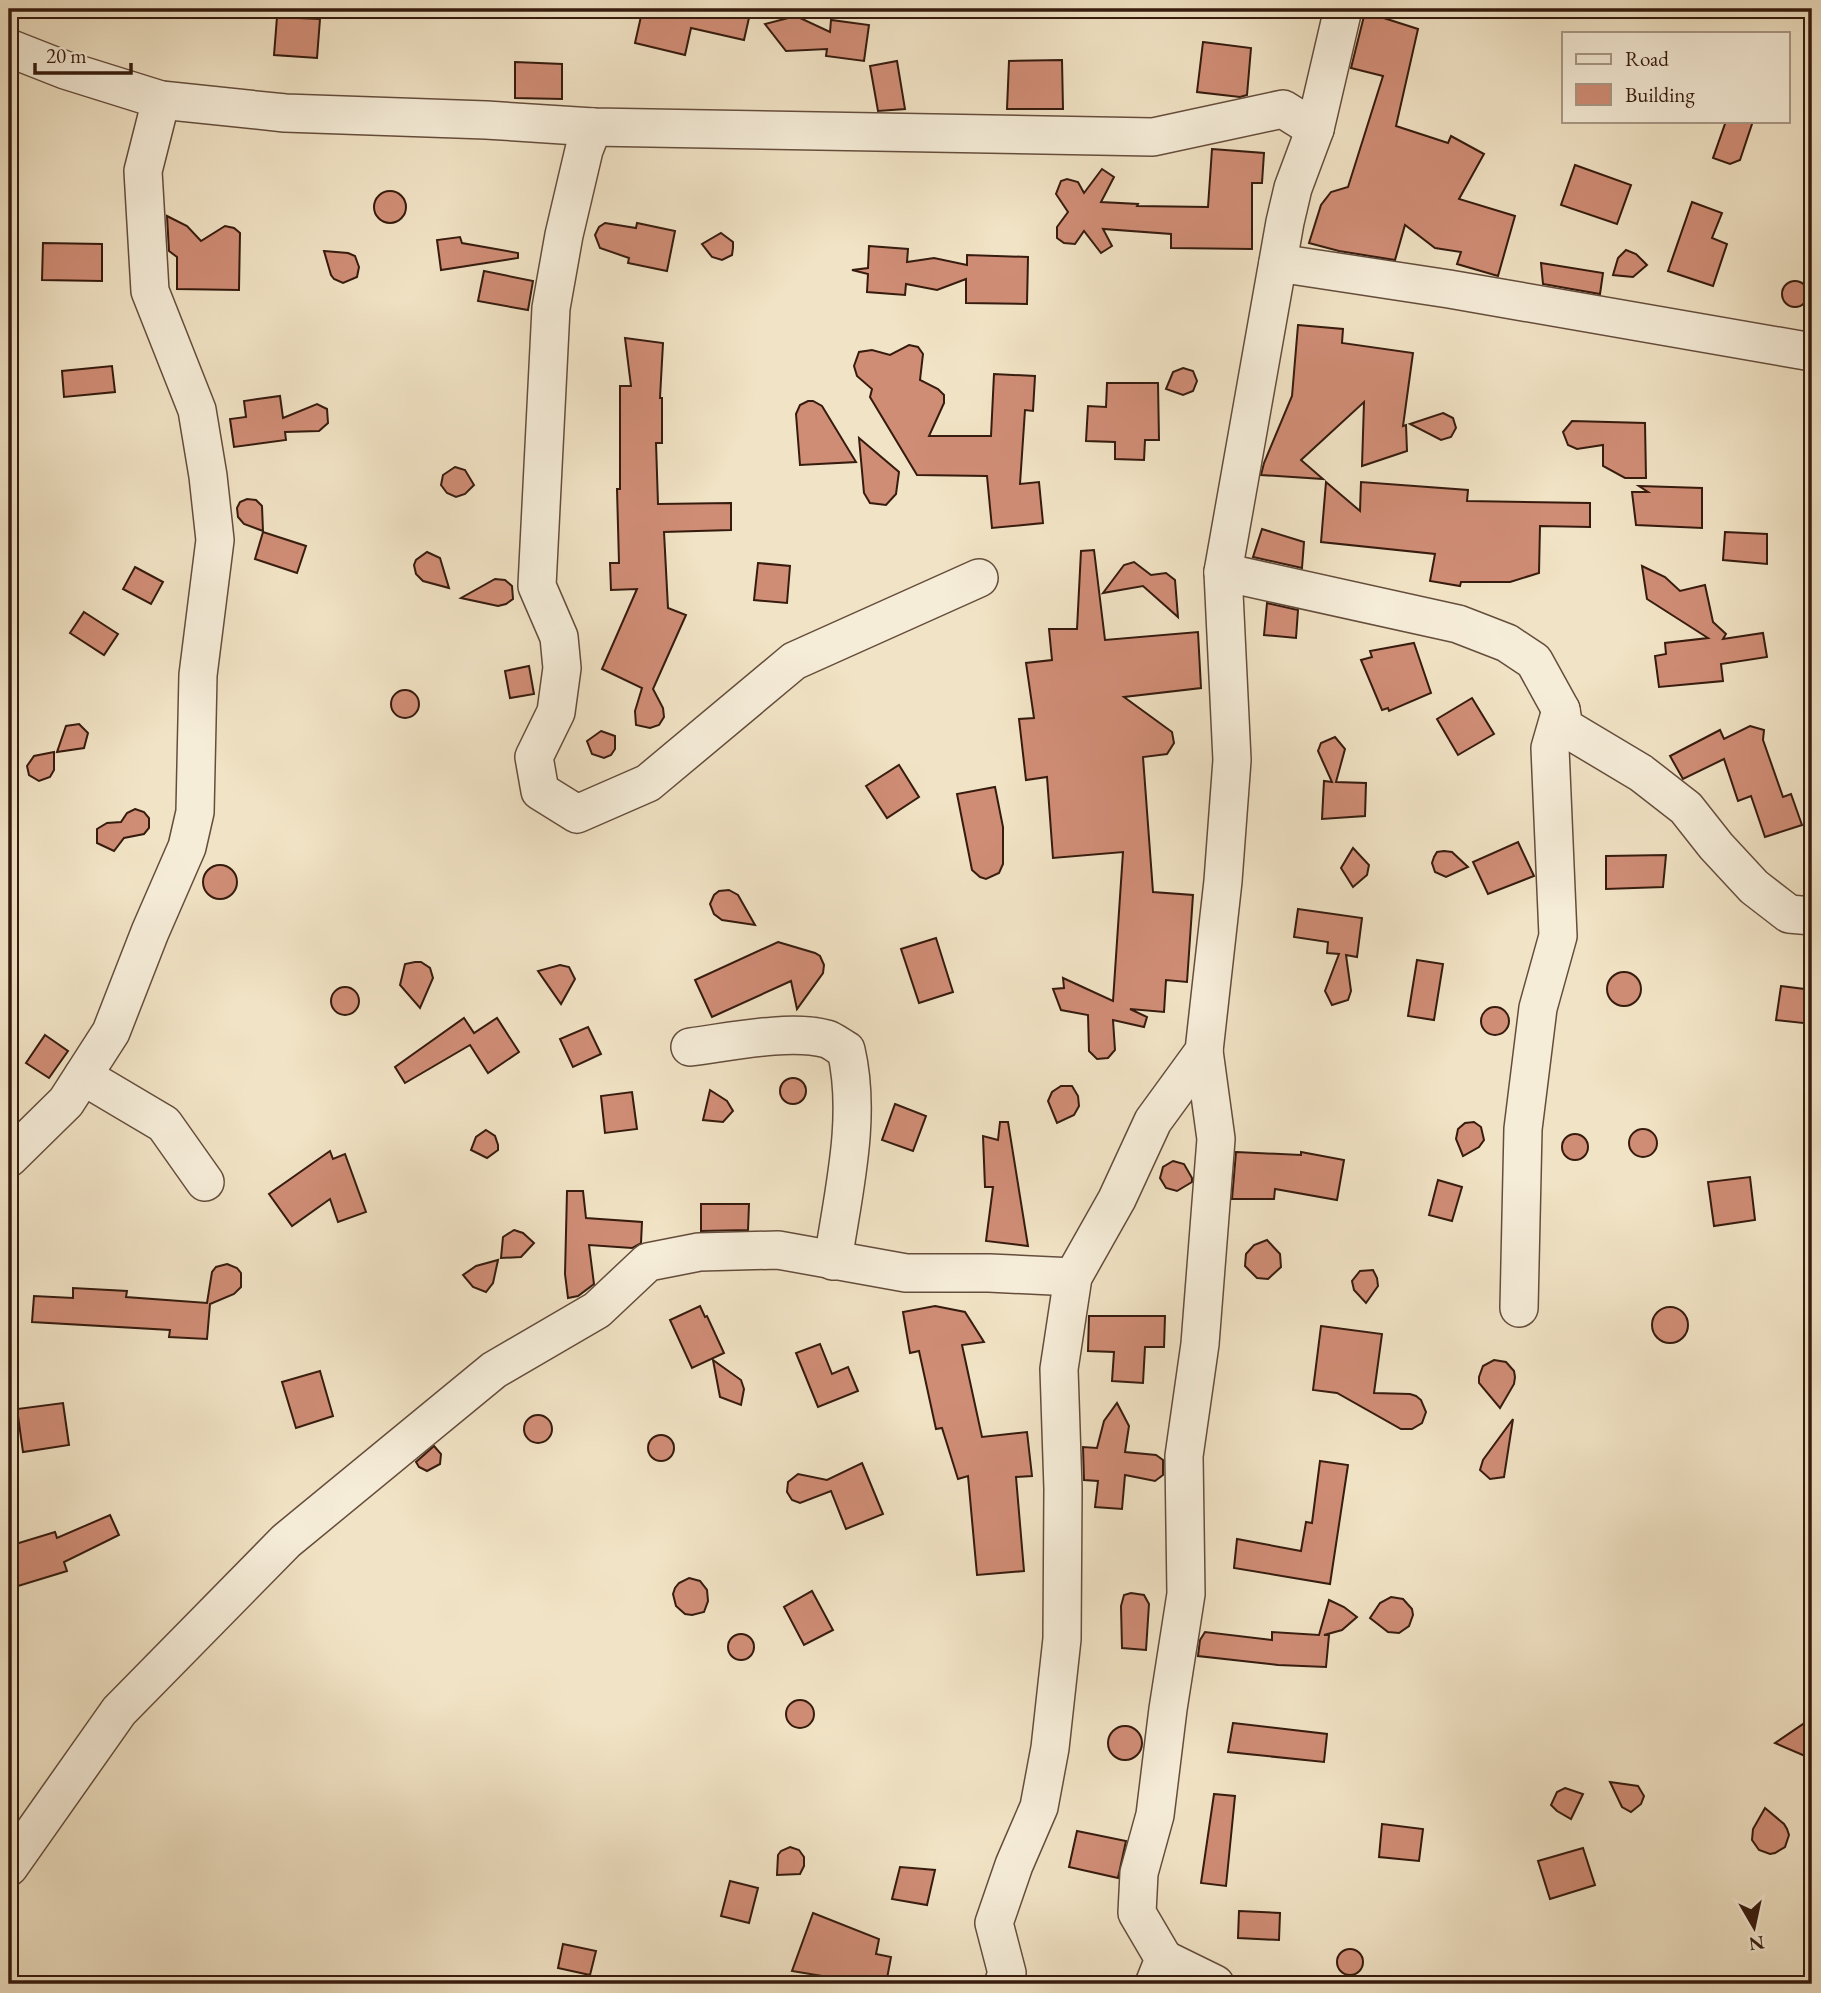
<svg xmlns="http://www.w3.org/2000/svg" width="1821" height="1993" font-family="'EB Garamond',serif">
<rect width="100%" height="100%" fill="#f1e3c5"/>
<filter id="stains"><feTurbulence type="fractalNoise" baseFrequency=".00286" numOctaves="4"/><feColorMatrix values="0 0 0 0 .2 0 0 0 0 .09 0 0 0 0 .02 0 0 0 .5 -.17"/></filter>
<radialGradient id="worn" r=".72"><stop offset=".6" stop-color="#630" stop-opacity="0"/><stop offset="1" stop-color="#630" stop-opacity=".3"/></radialGradient>
<g fill="#d08d76" stroke="#361b0e" stroke-width="2">
<path d="M656,9h95l-7,31 -53,-12 -6,27 -50,-12 7,-31 13,3z"/>
<path d="M1365,12l53,17 -22,97 52,17 3,-7 33,18 -25,45 56,17 -17,60 -41,-12 4,-12 -26,-4 -30,-23 -10,35 -56,-9 -30,-8 12,-38 10,-13 17,-5 35,-111 -32,-8z"/>
<path d="M277,17l43,2 -3,39 -43,-3z"/>
<path d="M792,17h6l32,15 1,-12 38,5 -5,36 -38,-5 1,-7 -41,2 -21,-27z"/>
<path d="M1203,42l48,6 -4,47 -7,2 -43,-5z"/>
<path d="M1062,60l1,49h-56l2,-48z"/>
<path d="M897,61l8,48 -27,2 -8,-45z"/>
<path d="M515,62l47,2v35l-47,-1z"/>
<path d="M1726,121h27l-13,39 -10,4 -17,-6z"/>
<path d="M1212,149l52,4 -2,30h-10v66l-81,-1v-14l-68,-5 9,17 -11,7 -17,-22 -9,13 -11,-1 -7,-5v-11l11,-15 -12,-18 5,-13 6,-2 11,3 6,11 18,-24 12,8 -13,25 37,2 -1,2 71,1z"/>
<path d="M1575,165l56,20 -14,39 -56,-19z"/>
<circle cx="390" cy="207" r="16"/>
<path d="M1692,202l30,11 -10,25 15,6 -14,42 -45,-15z"/>
<path d="M167,216l20,10 14,15 24,-15 9,2 6,5 -1,57 -62,-1v-32l-8,-6z"/>
<path d="M605,223l31,5 1,-5 38,8 -8,40 -39,-8 1,-5 -29,-10 -5,-13 4,-8z"/>
<path d="M721,233l12,9v6l-1,7 -10,5 -10,-3 -10,-13z"/>
<path d="M460,237l2,6 56,10v5l-77,12 -4,-30z"/>
<path d="M43,243l59,1v37l-60,-1z"/>
<path d="M869,246l39,3 -1,13 27,-4 33,7v-10l61,2 -1,47 -61,-1v-24l-29,11 -31,-6 -1,11 -38,-3 1,-18 -16,-4 16,-2z"/>
<path d="M1626,250l10,4 11,11 -14,12 -20,-2 5,-17z"/>
<path d="M324,251l24,2 7,3 4,11 -2,10 -14,6 -9,-4 -3,-4z"/>
<path d="M1541,263l62,10 -3,21 -57,-10z"/>
<path d="M484,271l49,10 -5,29 -50,-9z"/>
<circle cx="1795" cy="294" r="13"/>
<path d="M1298,325l45,4 -1,14 71,10 -10,73 3,-1 1,26 -45,15 2,-64 -63,58 22,19 -62,-4 3,-12 28,-67z"/>
<path d="M625,338l38,5 -3,55h2v45h-6l2,61 73,-1v27l-67,2 4,76 18,7 -33,74 10,19 1,9 -5,8 -9,3 -14,-3 -1,-14 7,-23 -40,-19 35,-80 -26,1 -1,-27h9l-2,-74h3v-103h11z"/>
<path d="M909,345l9,2 5,7 -3,26 18,9 6,6v8l-15,33h62l3,-62 41,2 -2,35 -8,-1 -5,74 19,-2 4,41 -51,5 -5,-52 -70,-1 -47,-78 2,-8 -15,-13 -3,-10 5,-14 13,-2 18,5z"/>
<path d="M112,366l3,26 -51,5 -2,-26z"/>
<path d="M1183,368l10,3 4,10 -4,10 -10,4 -17,-6 7,-17z"/>
<path d="M1107,383h51l1,57h-14l-1,20 -29,-1v-17l-29,-1 2,-35 18,1z"/>
<path d="M280,396l3,22 34,-14 10,5 1,14 -9,8 -34,1 1,8 -52,7 -4,-28 16,-2 -2,-16z"/>
<path d="M808,401h5l9,5 34,56 -56,3 -4,-51 4,-9z"/>
<path d="M1443,413l10,5 3,10 -5,9 -10,3 -31,-16z"/>
<path d="M1572,421l73,2 1,55h-21l-22,-12v-21l-26,4 -9,-4 -5,-13z"/>
<path d="M859,438l40,34 -3,22 -10,11 -16,-2 -6,-10z"/>
<path d="M455,467l10,3 9,15 -9,9 -9,3 -9,-4 -6,-8 2,-10z"/>
<path d="M1326,482l34,29 1,-29 107,8 -1,11 123,2v24l-50,-1 -1,47 -29,9h-49l-1,4 -30,-5 5,-27 -114,-12z"/>
<path d="M1639,486l63,2v40l-66,-3 -4,-33h16z"/>
<path d="M247,499l9,1 6,6 1,25 -19,-7 -6,-7 -1,-9 3,-6z"/>
<path d="M1262,529l42,13 -2,26 -49,-11z"/>
<path d="M263,532l43,14 -9,27 -42,-14z"/>
<path d="M1725,532l42,2v30l-44,-4z"/>
<path d="M1094,550l11,90 93,-8 3,56 -77,9 48,35 2,11 -7,11 -24,3 10,135 40,3 -6,87 -21,-2 -2,32 -34,-3 17,8 -3,10 -31,-7 2,30 -7,8 -11,1 -8,-8 -1,-36 -27,-5 -8,-21 11,-1 -1,-10 50,23 10,-149 -70,6 -6,-81 -21,3 -7,-61 15,-1 -8,-55 26,-3 -3,-31h28l4,-78z"/>
<path d="M427,552l13,6 9,30 -26,-7 -7,-7 -2,-9 2,-5z"/>
<path d="M1134,562l17,13 15,-2 9,7 3,37 -35,-31 -40,7 21,-28z"/>
<path d="M758,563l32,3 -3,37 -33,-3z"/>
<path d="M1642,566l23,11 15,14 25,-6 8,37 13,12 -3,5 40,-6 4,24 -46,7 2,17 -64,6 -4,-31 11,-2 -1,-11 43,-5 -61,-39z"/>
<path d="M135,567l28,15 -12,22 -28,-15z"/>
<path d="M495,579l10,1 7,6 1,13 -7,5 -8,2 -37,-8z"/>
<path d="M1267,603l31,7 -2,28 -32,-3z"/>
<path d="M84,612l34,22 -14,21 -34,-22z"/>
<path d="M1414,643l17,50 -42,18 -1,-3 -6,2 -21,-50 11,-3 -2,-6z"/>
<path d="M529,666l5,28 -24,4 -5,-27z"/>
<circle cx="405" cy="704" r="14"/>
<path d="M1472,698l22,36 -36,21 -21,-36z"/>
<path d="M79,724l9,9 -4,15 -27,4 9,-26z"/>
<path d="M1750,726l14,4 -1,10 20,57 8,-3 11,31 -37,12 -14,-41 -13,5 -14,-42 -41,20 -13,-23 50,-26 4,9z"/>
<path d="M601,731l14,5v13l-4,6 -7,3 -12,-4 -5,-13z"/>
<path d="M1335,737l10,12 -9,33 30,1 -1,33 -43,3 2,-38 8,1 -14,-31 3,-8z"/>
<path d="M54,752v18l-4,7 -11,4 -10,-6 -2,-9 7,-10z"/>
<path d="M899,765l20,32 -32,21 -21,-32z"/>
<path d="M995,787l8,40v37l-4,9 -13,6 -6,-2 -8,-7 -15,-76z"/>
<path d="M135,809l9,3 5,6v10l-5,6 -20,4 -10,13 -17,-8v-14l10,-6 14,-1 6,-9z"/>
<path d="M1518,842l16,34 -46,18 -15,-32z"/>
<path d="M1353,848l16,17 -2,10 -14,12 -12,-19z"/>
<path d="M1444,851l8,1 16,15 -22,10 -11,-5 -3,-9 2,-6 3,-5z"/>
<path d="M1666,855l-3,32 -57,2v-33z"/>
<circle cx="220" cy="882" r="17"/>
<path d="M729,890l9,5 17,30 -33,-5 -8,-6 -4,-10 4,-9 5,-4z"/>
<path d="M1298,909l64,9 -5,39 -11,-2 5,36 -3,9 -16,5 -7,-14 14,-37 -12,-1 1,-11 -34,-5z"/>
<path d="M936,938l17,54 -34,11 -18,-54z"/>
<path d="M778,942l37,11 5,3 4,9 -1,8 -26,36 -6,-28 -79,36 -17,-37z"/>
<path d="M1417,960l26,4 -9,56 -26,-4z"/>
<path d="M415,962h6l9,6 3,10 -13,30 -20,-23 5,-21z"/>
<path d="M560,965l9,2 6,12 -14,25 -23,-33z"/>
<circle cx="1624" cy="989" r="17"/>
<path d="M1781,986l31,4v34l-36,-4z"/>
<circle cx="345" cy="1001" r="14"/>
<circle cx="1495" cy="1021" r="14"/>
<path d="M464,1018l10,15 23,-15 22,34 -31,21 -18,-28 -65,38 -10,-16z"/>
<path d="M588,1027l13,27 -28,13 -13,-28z"/>
<path d="M45,1035l23,16 -19,27 -23,-15z"/>
<circle cx="793" cy="1091" r="13"/>
<path d="M1061,1086h11l6,10 1,10 -5,9 -17,8 -9,-22 4,-9z"/>
<path d="M710,1090l17,11 6,10 -10,11 -20,-2z"/>
<path d="M632,1092l5,37 -32,4 -4,-37z"/>
<path d="M895,1104l31,12 -13,35 -31,-11z"/>
<path d="M1000,1122h8l20,124 -42,-5 7,-54h-8l-2,-51 15,4z"/>
<path d="M1474,1122l7,5 3,13 -5,7 -16,9 -7,-17 2,-10 7,-6z"/>
<circle cx="1643" cy="1143" r="14"/>
<path d="M486,1130l9,6 3,9v5l-11,8 -16,-8 5,-13z"/>
<circle cx="1575" cy="1147" r="13"/>
<path d="M330,1151l3,8 12,-5 21,58 -28,10 -8,-23 -38,27 -23,-32z"/>
<path d="M1236,1152l65,3v-3l43,8 -7,40 -62,-11 -1,10h-42z"/>
<path d="M1173,1161l11,3 8,14v4l-15,9 -11,-3 -6,-10 3,-11z"/>
<path d="M1750,1177l5,43 -41,6 -6,-44z"/>
<path d="M1438,1180l24,7 -10,34 -23,-6z"/>
<path d="M567,1191h16l3,27 56,4 -1,21 -9,5 -43,-3 5,39 -16,12 -10,2 -3,-24z"/>
<path d="M701,1204h48l-1,26 -47,1z"/>
<path d="M514,1230l9,3 11,10 -13,14 -20,1 2,-21z"/>
<path d="M1267,1240l13,14 1,13 -13,12 -11,-1 -12,-12 1,-12 8,-9z"/>
<path d="M498,1260l-5,23 -7,9 -13,-5 -10,-12 13,-9z"/>
<path d="M227,1264l10,4 4,5v14l-7,7 -24,10 -3,35 -38,-2 1,-7 -138,-8 2,-26 39,2v-10l54,3 -1,6 81,6 5,-31 4,-5z"/>
<path d="M1373,1270l4,8 1,8 -12,17 -12,-13 -2,-9 8,-10z"/>
<path d="M700,1306l5,11 2,-1 17,37 -32,15 -22,-48z"/>
<path d="M935,1306l30,6 19,30 -22,3 20,92 45,-5 5,44 -16,1 8,94 -47,4 -9,-99 -10,3 -16,-51 -6,1 -17,-78 -9,2 -7,-41z"/>
<circle cx="1670" cy="1325" r="18"/>
<path d="M1089,1316h76l-1,31h-19l-2,36 -31,-2 2,-29 -26,-1z"/>
<path d="M1321,1326l61,8 -8,59 36,1 6,2 5,4 5,12 -4,11 -10,6h-11l-64,-36 -24,-3z"/>
<path d="M820,1344l12,30 16,-7 10,24 -40,16 -22,-54z"/>
<path d="M713,1360l28,20 3,9 -3,16 -21,-8z"/>
<path d="M1494,1360l12,2 8,9 1,6 -1,7 -14,24 -21,-25v-6l4,-11z"/>
<path d="M320,1371l13,45 -37,12 -14,-46z"/>
<path d="M63,1403l6,42 -46,7 -6,-43z"/>
<path d="M1117,1403l12,23 -4,26 31,3 7,5v15l-8,6 -30,-6 -3,34 -27,-2 3,-26 -14,-1 -1,-33 14,1 7,-27z"/>
<circle cx="538" cy="1429" r="14"/>
<path d="M1513,1419l-9,58 -14,2 -10,-9 3,-10z"/>
<circle cx="661" cy="1448" r="13"/>
<path d="M434,1446l7,8 -1,10 -13,7 -8,-4 -3,-5z"/>
<path d="M1320,1461l28,4 -18,119 -96,-16 3,-29 64,12 5,-29 6,1z"/>
<path d="M862,1463l21,51 -37,15 -15,-38 -31,12 -8,-3 -5,-8 1,-10 10,-8 29,6z"/>
<path d="M110,1515l9,20 -55,27 3,9 -49,15 -9,-31v-9l46,-14 2,6z"/>
<path d="M689,1578l11,3 7,9 1,11 -4,11 -12,3 -7,-1 -9,-8 -3,-12 2,-6 4,-5z"/>
<path d="M812,1591l21,39 -29,15 -20,-38z"/>
<path d="M1131,1593l13,2 5,9 -3,46 -24,-2 -1,-42 3,-11z"/>
<path d="M1391,1597l12,2 9,10 1,6 -4,11 -10,7 -11,-1 -18,-14 10,-15z"/>
<path d="M1329,1600l15,7 13,10 -15,13 -18,5h5l-3,32 -48,-2 -80,-9 2,-16 5,-8 67,8v-8l47,3z"/>
<circle cx="741" cy="1647" r="13"/>
<circle cx="800" cy="1714" r="14"/>
<path d="M1812,1718v41l-37,-16z"/>
<path d="M1233,1723l94,11 -3,28 -96,-10z"/>
<circle cx="1125" cy="1743" r="17"/>
<path d="M1610,1782l28,4 6,10 -3,8 -10,8 -9,-5z"/>
<path d="M1565,1788l18,6 -12,25 -14,-8 -6,-6 6,-13z"/>
<path d="M1214,1794l21,2 -9,90 -25,-3z"/>
<path d="M1765,1808l19,16 3,5 2,6 -4,12 -10,6 -5,1 -11,-4 -7,-10 1,-11z"/>
<path d="M1382,1824l41,5 -4,32 -40,-4z"/>
<path d="M1077,1831l49,10 -8,37 -49,-11z"/>
<path d="M790,1847l9,3 5,7v9l-4,8 -23,1 1,-20 3,-4z"/>
<path d="M1583,1848l12,37 -45,14 -12,-38z"/>
<path d="M900,1867l35,3 -8,35 -35,-6z"/>
<path d="M730,1881l28,7 -9,35 -28,-7z"/>
<path d="M1239,1911l41,2 -1,27 -41,-2z"/>
<path d="M813,1913l66,26 -3,15 15,3 -5,27h-16l-78,-13z"/>
<path d="M563,1944l33,7 -6,24 -32,-7z"/>
<circle cx="1350" cy="1962" r="13"/>
</g>
<g fill="none" stroke-linecap="round" stroke-linejoin="round">
<defs>
<g id="street">
<path d="M9,48l56,22 96,30 124,13 201,7 107,7 560,10 130,-28 32,20"/>
<path d="M593,127l-9,23 -20,85 -13,73 -14,278 22,51 3,31 -6,44 -22,45 6,34 37,23 71,-31 146,-122 185,-83"/>
<path d="M1278,263l171,26 363,63"/>
<path d="M1223,572l235,52 49,19 27,18 27,49 3,17 77,46 45,35 30,38 38,41 35,27 23,2"/>
<path d="M690,1047c39,-5 100,-18 137,-8 6,2 13,8 19,11 16,68 -3,143 -13,211"/>
<path d="M83,1076l81,48 41,58"/>
<path d="M9,1158l57,-56 45,-70 39,-100 37,-85 8,-35 3,-137 17,-135 -7,-64 -11,-66 -47,-119 -7,-120 18,-71"/>
<path d="M1519,1308l4,-179 15,-121 20,-72 -8,-188 11,-38"/>
<path d="M9,1867l110,-156 167,-170 208,-171 103,-60 51,-48 51,-10 79,-2 128,23h83l84,4"/>
<path d="M1164,1959l51,25"/>
<path d="M1003,1984l4,-11 -13,-50 20,-58 25,-58 11,-59 12,-109 1,-150 -4,-120 14,-92 44,-78 36,-78 51,-70 19,-170 9,-121 -9,-188 62,-350 8,-34 22,-59 28,-120"/>
<path d="M1154,1984l10,-25 -27,-46 2,-40 16,-58 13,-106 18,-115 -2,-138 16,-112 16,-205 -12,-88"/>
</g>
</defs>
<use href="#street" stroke="#654d3c" stroke-width="40"/>
<use href="#street" stroke="#f6edd9" stroke-width="37"/>
</g>
<rect width="1821" height="1993" fill="none" stroke="#f1e3c5" stroke-width="35"/>
<rect x="10" y="10" width="1800" height="1972" fill="none" stroke="#361b0e" stroke-width="3.5"/>
<rect x="18" y="18" width="1786" height="1958" fill="none" stroke="#361b0e" stroke-width="2"/>
<rect x="1562" y="32" width="228" height="91" fill="#f6edd9" stroke="#a99988" stroke-width="2"/>
<rect x="1576" y="54" width="35" height="10" fill="#f6edd9" stroke="#a99988" stroke-width="2"/>
<text x="1625" y="66" font-size="21" fill="#361b0e">Road</text>
<rect x="1576" y="84" width="35" height="21" fill="#d08d76" stroke="#a99988" stroke-width="2"/>
<text x="1625" y="102" font-size="21" fill="#361b0e">Building</text>
<g transform="translate(1754 1927) rotate(171)" stroke="#f6edd9" stroke-width="5" paint-order="stroke">
<path d="M0-5L12 26L0 18L-12 26Z" fill="#361b0e"/>
<text y="-10" font-size="19" font-weight="bold" text-anchor="middle" fill="#361b0e">N</text>
</g>
<path d="M35 63v10h96v-10" fill="none" stroke="#361b0e" stroke-width="3.5"/>
<text x="46" y="63" font-size="21" fill="#361b0e" stroke="#f6edd9" stroke-width="5" paint-order="stroke">20 m</text>
<rect width="100%" height="100%" filter="url(#stains)"/>
<rect width="100%" height="100%" fill="url(#worn)"/>
</svg>
